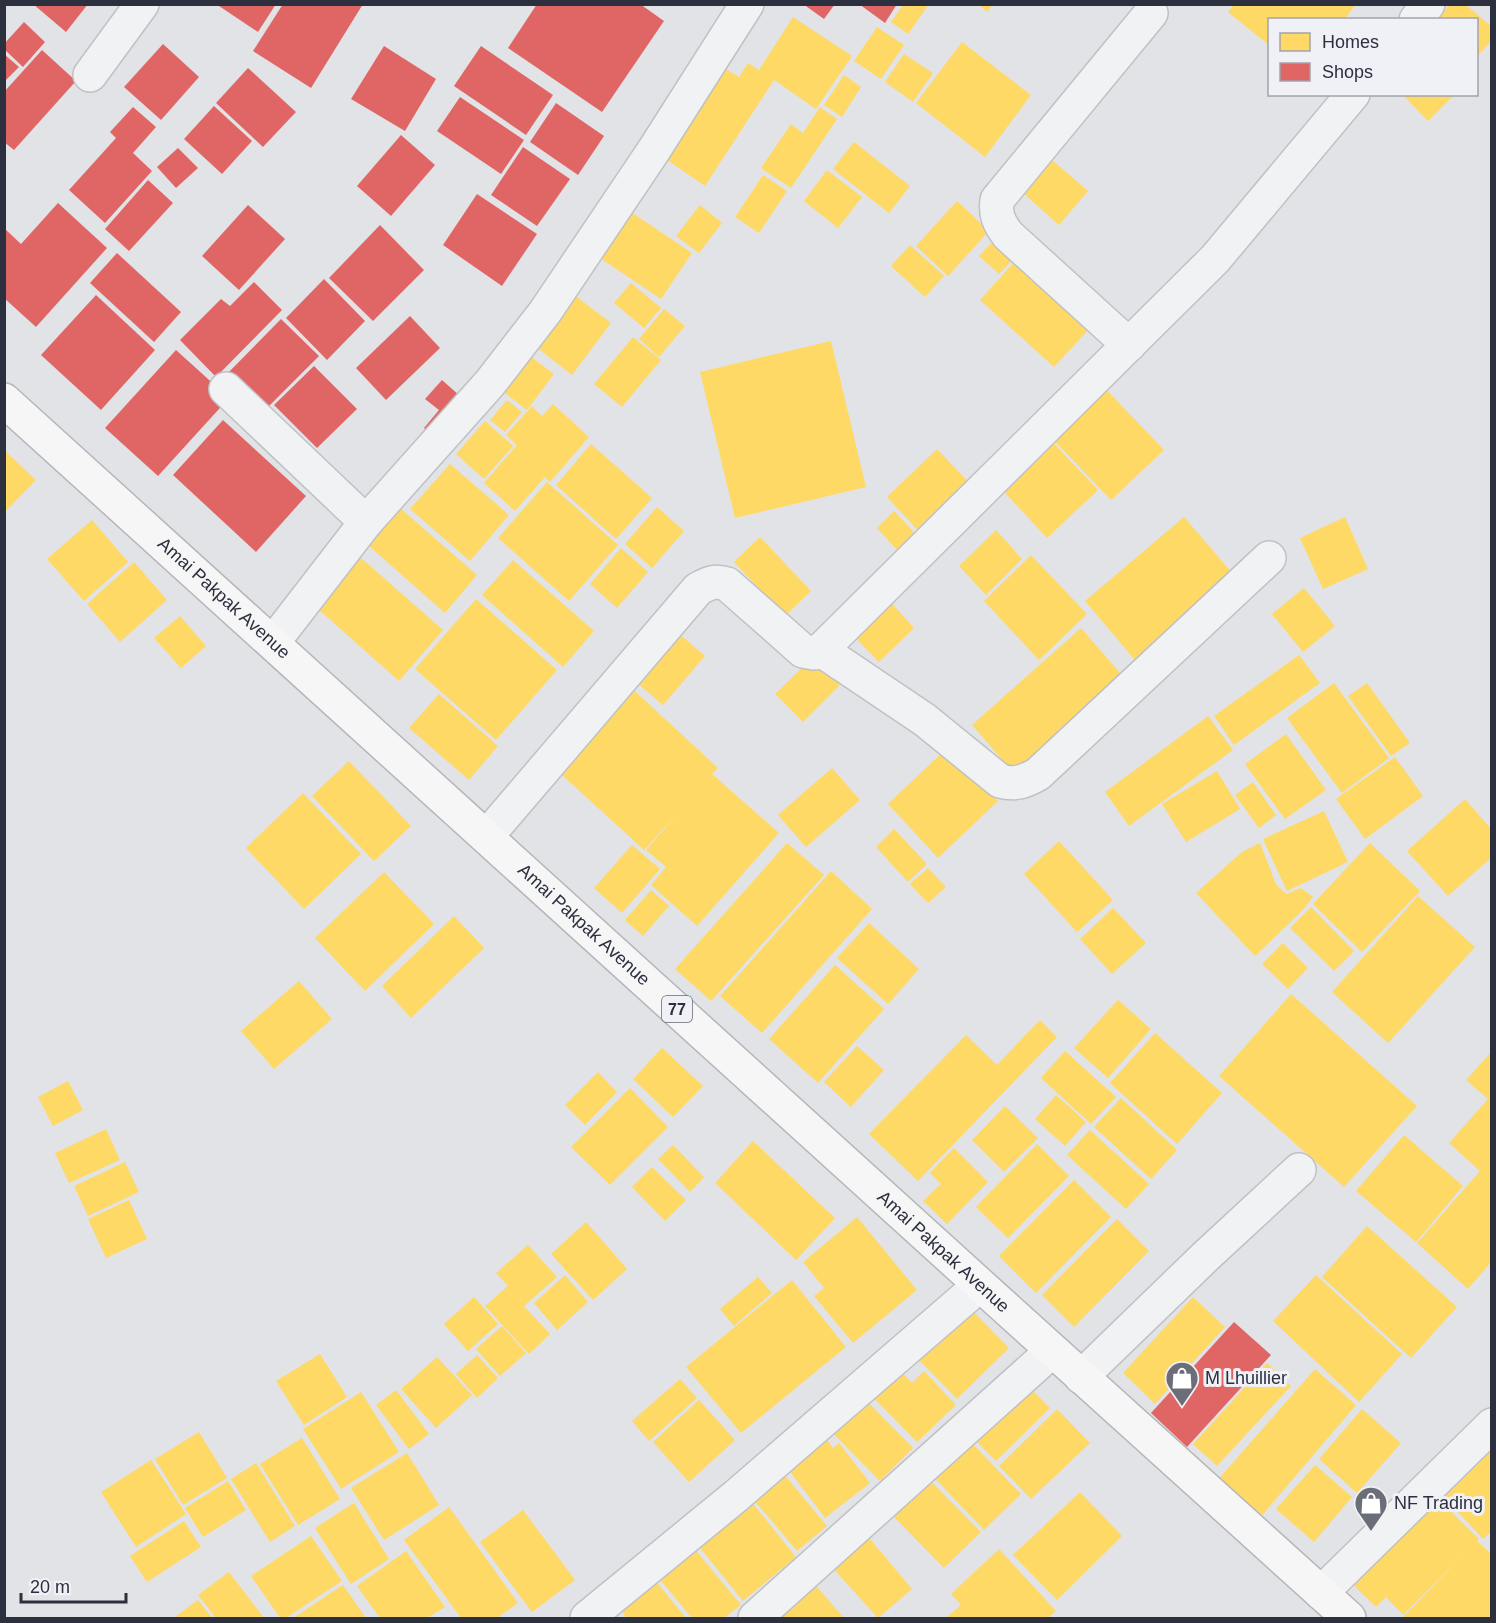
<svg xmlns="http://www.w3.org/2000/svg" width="1496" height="1623" font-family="Helvetica,sans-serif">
<rect width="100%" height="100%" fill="#e2e3e6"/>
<g fill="#ffd966">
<path d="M904,4h25l-21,30 -17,-12z"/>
<path d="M977,4h15l-4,8z"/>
<path d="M1234,4h122l-12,16h-74v26l-42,-34z"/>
<path d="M1450,4h15l27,23v13l-16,18v-38h-39z"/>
<path d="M793,17l59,39 -36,53 -42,-29 -69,106 -48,-33 62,-88 20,12 9,-14 11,7z"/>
<path d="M877,27l27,18 -23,34 -27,-18z"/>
<path d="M962,42l69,53 -46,62 -69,-54z"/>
<path d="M904,54l29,19 -20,29 -28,-20z"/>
<path d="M844,75l17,12 -19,30 -18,-12z"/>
<path d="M1402,94h53l-27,27z"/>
<path d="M820,107l17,12 -46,69 -30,-20 30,-44 12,9z"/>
<path d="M854,142l56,44 -21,27 -56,-44z"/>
<path d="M1043,152l45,39 -29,34 -45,-40z"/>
<path d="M827,170l35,27 -24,31 -34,-27z"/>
<path d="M763,175l24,16 -28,42 -24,-16z"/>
<path d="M957,201l32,30 -41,45 -32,-30z"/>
<path d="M700,205l22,18 -23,30 -23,-17z"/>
<path d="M631,212l61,41 -31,46 -61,-41z"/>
<path d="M998,236l20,18 -19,20 -20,-18z"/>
<path d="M910,245l34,31 -19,21 -34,-31z"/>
<path d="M1016,260l74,68 -36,39 -74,-67z"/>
<path d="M631,283l30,25 -17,20 -30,-25z"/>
<path d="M569,291l42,32 -39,52 -42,-33z"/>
<path d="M664,309l21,17 -26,31 -20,-18z"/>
<path d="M633,337l28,23 -39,47 -28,-23z"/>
<path d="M831,341l35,146 -131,31 -35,-146z"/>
<path d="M519,348l35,26 -27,36 -35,-27z"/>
<path d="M1097,380l67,70 -53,50 -66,-69z"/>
<path d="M507,400l15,12 -17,20 -15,-12z"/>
<path d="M553,404l36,33 -39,45 -5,-5 -30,34 -31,-28 33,-38 -11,-10 26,-29 10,10z"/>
<path d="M485,421l28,25 -29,33 -28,-25z"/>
<path d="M1045,434l53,56 -51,48 -52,-56z"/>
<path d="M591,444l61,54 -36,41 -60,-54z"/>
<path d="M937,449l39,41 -51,48 -38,-41z"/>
<path d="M4,450l32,30 -32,33z"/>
<path d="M450,464l59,51 -39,46 -60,-52z"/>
<path d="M547,482l71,63 -49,56 -71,-63z"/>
<path d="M392,501l85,74 -32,38 -85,-75z"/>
<path d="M657,507l27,24 -32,37 -27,-24z"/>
<path d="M894,511l32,34 -18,17 -31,-34z"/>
<path d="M1184,517l55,64 -99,85 -55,-65z"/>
<path d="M1345,517l23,52 -45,20 -23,-51z"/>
<path d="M92,520l36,42 -44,39 -37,-42z"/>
<path d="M996,530l26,29 -36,36 -27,-29z"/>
<path d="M760,537l51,54 -26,25 -51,-54z"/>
<path d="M621,548l27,24 -31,36 -27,-24z"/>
<path d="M352,550l91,80 -44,51 -90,-80z"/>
<path d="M1031,555l56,59 -48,46 -55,-59z"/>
<path d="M513,560l81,71 -31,36 -81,-72z"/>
<path d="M134,562l33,38 -47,42 -33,-38z"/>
<path d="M1304,588l31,38 -32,26 -31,-38z"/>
<path d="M885,596l29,32 -35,34 -30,-31z"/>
<path d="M476,599l81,71 -61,70 -81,-71z"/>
<path d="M180,616l26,30 -25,22 -27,-30z"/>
<path d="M670,626l35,30 -42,49 -35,-30z"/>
<path d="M1081,628l47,54 -109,97 -47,-54z"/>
<path d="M1299,655l21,28 -86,62 -20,-29z"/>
<path d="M813,657l27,28 -37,37 -28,-28z"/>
<path d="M624,681l94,87 -6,6 67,59 -82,93 -46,-41 15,-18 -20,-17 33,-38 -35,38 -94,-86z"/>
<path d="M1334,683l55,75 -47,35 -55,-75z"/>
<path d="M1367,683l43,60 -19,13 -43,-60z"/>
<path d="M439,694l59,52 -29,34 -60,-52z"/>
<path d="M1208,716l25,34 -104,76 -24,-34z"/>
<path d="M1286,734l40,56 -41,29 -40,-55z"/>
<path d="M948,747l50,54 -60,57 -50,-54z"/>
<path d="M1395,757l28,39 -58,43 -29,-40z"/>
<path d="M349,761l62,65 -37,35 -62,-65z"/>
<path d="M832,768l28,32 -54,47 -28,-32z"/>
<path d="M1217,771l23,38 -54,33 -24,-38z"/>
<path d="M1253,782l23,33 -17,13 -24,-33z"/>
<path d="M303,793l58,61 -57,55 -58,-61z"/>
<path d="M1465,799l27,31v27l-44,39 -41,-45z"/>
<path d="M1324,811l24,51 -61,29 -24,-52z"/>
<path d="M894,829l33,35 -19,18 -32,-35z"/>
<path d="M1059,841l54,59 -36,32 -53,-58z"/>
<path d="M787,843l37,32 -113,126 -36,-32z"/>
<path d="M1260,843l16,41 10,10 15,-6 12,9 -11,14 -47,45 -59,-63 46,-41z"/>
<path d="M1370,843l50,48 -58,61 -49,-48z"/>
<path d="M632,845l28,24 -38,44 -28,-25z"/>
<path d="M928,868l18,19 -18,16 -18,-19z"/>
<path d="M831,871l41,38 -110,124 -42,-37z"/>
<path d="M384,872l50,52 -69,67 -50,-53z"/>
<path d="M651,890l18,16 -26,30 -18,-16z"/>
<path d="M1418,896l57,51 -87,96 -56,-51z"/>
<path d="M1311,907l43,44 -20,20 -44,-43z"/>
<path d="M1113,908l33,35 -34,31 -32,-35z"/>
<path d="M454,916l30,32 -73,70 -29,-32z"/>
<path d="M869,923l50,46 -31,35 -51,-46z"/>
<path d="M1283,943l25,25 -20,21 -26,-25z"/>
<path d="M835,965l49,44 -66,74 -49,-44z"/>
<path d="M299,981l33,38 -58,50 -33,-38z"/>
<path d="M1291,994l126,112 -73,81 -125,-111z"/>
<path d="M1118,1000l33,29 -43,49 -34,-30z"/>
<path d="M1040,1020l17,17 -139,144 -49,-47 97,-99 31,30z"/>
<path d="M1155,1033l67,60 -45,51 -67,-61z"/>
<path d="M857,1046l27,24 -33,37 -27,-25z"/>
<path d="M662,1048l41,38 -30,31 -40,-38z"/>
<path d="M1065,1051l51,46 -25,27 -50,-46z"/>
<path d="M1492,1051v210l-24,28 -51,-46 63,-72 -31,-28 39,-44 -22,-19z"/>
<path d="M598,1072l19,20 -32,33 -20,-20z"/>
<path d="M68,1081l15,29 -30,16 -15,-29z"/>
<path d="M630,1088l38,39 -58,58 -39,-38z"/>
<path d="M1056,1095l30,27 -21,24 -30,-27z"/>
<path d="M1121,1098l56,52 -26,29 -57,-52z"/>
<path d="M1005,1106l33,32 -34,34 -32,-32z"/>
<path d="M106,1129l14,31 -51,23 -14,-30z"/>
<path d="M1090,1130l59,54 -23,25 -59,-54z"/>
<path d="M1404,1135l59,51 -47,56 -60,-51z"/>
<path d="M753,1141l82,77 -39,42 -81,-77z"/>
<path d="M1037,1144l32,32 -61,62 -32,-31z"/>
<path d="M673,1145l31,32 -14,15 -32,-33z"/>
<path d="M954,1148l34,34 -41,42 -24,-23 18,-17 -11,-11z"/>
<path d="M125,1162l14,30 -51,24 -14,-30z"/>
<path d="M652,1167l34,33 -21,21 -33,-34z"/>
<path d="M1074,1180l37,37 -75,76 -37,-37z"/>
<path d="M129,1200l18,39 -41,19 -18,-39z"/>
<path d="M857,1217l60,73 -64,53 -39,-47 10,-8 -21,-26z"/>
<path d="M1117,1219l32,32 -75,76 -32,-32z"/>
<path d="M586,1222l41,47 -34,31 -42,-46z"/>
<path d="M1367,1226l90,81 -46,51 -89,-81z"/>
<path d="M528,1245l29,32 -33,29 26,28 -21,20 -44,-48 23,-20 -12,-13z"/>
<path d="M565,1275l23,27 -31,28 -23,-27z"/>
<path d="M1316,1275l86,79 -43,48 -86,-81z"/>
<path d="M758,1277l14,16 -38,33 -14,-17z"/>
<path d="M792,1280l54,67 -105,86 -55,-66z"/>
<path d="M474,1297l24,27 -30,27 -24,-27z"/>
<path d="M1193,1297l32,30 -70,77 -32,-31z"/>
<path d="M965,1303l44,45 -52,51 -44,-45z"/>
<path d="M502,1326l24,27 -26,23 -24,-27z"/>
<path d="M320,1354l27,43 -43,28 -28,-44z"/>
<path d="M477,1355l21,23 -21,20 -21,-24z"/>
<path d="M437,1357l35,38 -36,33 -35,-39z"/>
<path d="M893,1363l19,20 12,-12 32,34 -39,37 -51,-52z"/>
<path d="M1267,1363l24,23 -74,80 -24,-22z"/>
<path d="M1315,1369l41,36 -97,114 -43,-37z"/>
<path d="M680,1379l17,19 -48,43 -17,-20z"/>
<path d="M1024,1382l26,26 -54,53 -26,-26z"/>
<path d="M396,1390l33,44 -20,15 -33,-44z"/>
<path d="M361,1392l38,60 -58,37 -38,-60z"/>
<path d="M859,1393l54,55 -33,33 -54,-55z"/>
<path d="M699,1400l36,40 -46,42 -36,-40z"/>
<path d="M1057,1409l33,34 -59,56 -32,-33z"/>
<path d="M1362,1409l39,34 -44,50 -38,-34z"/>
<path d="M821,1431l12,17 6,-5 31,40 -45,35 -43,-57z"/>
<path d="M199,1432l28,46 -44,27 -28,-46z"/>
<path d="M964,1435l57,59 -37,36 -57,-60z"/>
<path d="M302,1438l38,61 -42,26 -38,-61z"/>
<path d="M1482,1440l10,9v82l-9,8 -49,-53z"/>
<path d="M407,1453l32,52 -55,35 -33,-52z"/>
<path d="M151,1460l35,54 -50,33 -35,-55z"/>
<path d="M256,1463l39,63 -25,16 -39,-63z"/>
<path d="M1315,1465l37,32 -38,45 -38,-33z"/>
<path d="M778,1467l49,59 -30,25 -49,-58z"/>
<path d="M923,1473l58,59 -37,36 -58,-59z"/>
<path d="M228,1481l18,29 -43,27 -18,-29z"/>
<path d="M1427,1488l52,51 -2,2 15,14v63h-90l67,-69 -66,66 -17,-18 -10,10 -34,-33z"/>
<path d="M1080,1492l42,44 -65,64 -44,-45z"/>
<path d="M746,1495l50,62 -53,44 -51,-63z"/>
<path d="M354,1503l35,56 -38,25 -36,-56z"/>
<path d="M449,1507l69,96 -21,15h-36l-57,-78z"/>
<path d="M523,1510l52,70 -43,32 -52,-70z"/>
<path d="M184,1521l17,26 -54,35 -17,-26z"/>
<path d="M865,1533l47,56 -34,29 -49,-54z"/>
<path d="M311,1536l31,45 -56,37h-6l-29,-42z"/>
<path d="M688,1541l53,64 -17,13h-32l-40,-48z"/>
<path d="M999,1549l57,62 -8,7h-102l15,-13 -10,-11z"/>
<path d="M406,1551l39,56 -18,11h-47l-23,-32z"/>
<path d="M229,1572l35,46h-48l-18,-23z"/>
<path d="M650,1574l36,44h-59l-13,-16z"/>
<path d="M811,1580l33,38h-76z"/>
<path d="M343,1585l23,33h-73z"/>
<path d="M198,1600l14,18h-34l-2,-2z"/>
</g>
<g fill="#e06666">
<path d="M33,4h55l-22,28z"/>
<path d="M216,4h60l-18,28z"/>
<path d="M283,4h80l-52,84 -58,-37z"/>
<path d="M537,4h103l24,17 -62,91 -94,-64z"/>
<path d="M803,4h32l-11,15z"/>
<path d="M859,4h38l-12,19z"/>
<path d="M24,22l21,20 -22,25 -19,-18v-5z"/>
<path d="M163,44l36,33 -38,43 -37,-33z"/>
<path d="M384,46l52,33 -31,52 -54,-32z"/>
<path d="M481,46l72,49 -27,40 -72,-49z"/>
<path d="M42,50l34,31 -62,69 -10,-8v-50z"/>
<path d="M4,54l15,13 -15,15z"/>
<path d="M248,68l48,44 -33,35 -47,-44z"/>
<path d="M460,97l64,43 -23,34 -64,-43z"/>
<path d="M556,103l48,33 -26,39 -48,-33z"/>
<path d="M214,106l38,35 -30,33 -38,-35z"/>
<path d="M133,107l23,20 -23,26 19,18 -47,52 -36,-33 47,-52 -6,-6z"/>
<path d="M401,135l34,30 -44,51 -34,-30z"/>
<path d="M523,147l47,32 -33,47 -46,-31z"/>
<path d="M178,148l20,20 -22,20 -19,-21z"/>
<path d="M148,180l25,23 -44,48 -24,-22z"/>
<path d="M477,194l60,40 -35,52 -59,-41z"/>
<path d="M58,203l49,45 -71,79 -32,-29v-70l17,16z"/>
<path d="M248,205l37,34 -46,51 -37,-34z"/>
<path d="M380,225l44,45 -51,51 -44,-43z"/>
<path d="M117,253l64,59 -27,30 -64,-59z"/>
<path d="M324,279l41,42 -38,39 -41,-42z"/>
<path d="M254,282l28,28 -66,67 -36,-37 41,-41 9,7z"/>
<path d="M96,295l59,55 -54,60 -60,-55z"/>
<path d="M410,316l30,32 -54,52 -30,-32z"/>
<path d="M281,319l38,37 -57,57 -37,-37z"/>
<path d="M176,350l53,48 -71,78 -53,-48z"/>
<path d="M314,366l43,43 -40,39 -43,-43z"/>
<path d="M442,380l26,23 -32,36 -12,-11 15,-18 -14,-11z"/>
<path d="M223,420l83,76 -50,56 -83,-77z"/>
<path d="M1234,1322l37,33 -84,92 -36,-34z"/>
</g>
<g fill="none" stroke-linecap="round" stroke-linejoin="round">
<defs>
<g id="minor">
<path d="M1416,20l12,-16"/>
<path d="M90,75l52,-71"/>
<path d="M1129,345l-121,-110c-9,-12 -13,-20 -11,-35l154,-187"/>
<path d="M226,389l140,133"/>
<path d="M274,641l92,-119 124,-139 55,-71 109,-162 93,-146"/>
<path d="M821,650l104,70 75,61c15,4 24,1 38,-7l231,-216"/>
<path d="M487,836l211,-247c11,-6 17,-9 29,-5l76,67 11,2 7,-3 394,-391 138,-165"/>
<path d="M1081,1377l125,-121 93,-86"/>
<path d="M1321,1593l171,-168"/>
<path d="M587,1618l149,-122 244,-211"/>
<path d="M755,1618l297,-267"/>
</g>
<g id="highway">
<path id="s1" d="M4,400c451,404 895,814 1345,1218"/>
</g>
</defs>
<use href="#minor" stroke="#c0c1c4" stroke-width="36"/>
<use href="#highway" stroke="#b4b6ba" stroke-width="36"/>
<use href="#minor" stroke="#f1f2f4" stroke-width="33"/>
<use href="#highway" stroke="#f6f6f6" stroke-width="33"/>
</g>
<defs>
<symbol id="shop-pin" viewBox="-11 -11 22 30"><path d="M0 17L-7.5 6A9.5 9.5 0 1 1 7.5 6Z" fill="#6b6e79" stroke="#f0f1f6"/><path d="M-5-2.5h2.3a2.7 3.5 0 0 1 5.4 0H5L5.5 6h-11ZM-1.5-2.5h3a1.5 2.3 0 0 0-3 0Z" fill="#fff"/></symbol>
</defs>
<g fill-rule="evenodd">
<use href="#shop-pin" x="1163" y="1359" width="38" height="52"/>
<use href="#shop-pin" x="1352" y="1484" width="38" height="52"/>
</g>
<g text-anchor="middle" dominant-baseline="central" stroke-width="6" stroke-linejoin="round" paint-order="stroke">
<rect fill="#f0f1f6" stroke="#666975" stroke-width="1.5" x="662" y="996" width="30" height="26" rx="4.5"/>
<g font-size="16" font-weight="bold" fill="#2b2f3e">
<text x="677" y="1009">77</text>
</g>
<g font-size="18" fill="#2b2f3e" stroke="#f0f1f6">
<text stroke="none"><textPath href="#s1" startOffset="296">Amai Pakpak Avenue</textPath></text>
<text stroke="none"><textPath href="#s1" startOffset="782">Amai Pakpak Avenue</textPath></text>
<text stroke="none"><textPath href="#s1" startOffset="1268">Amai Pakpak Avenue</textPath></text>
</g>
<g font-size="18" fill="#2b2f3e" stroke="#f0f1f6" text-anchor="start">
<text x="1205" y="1378">M Lhuillier</text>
<text x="1394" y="1503">NF Trading</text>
</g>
</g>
<rect width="1496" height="1623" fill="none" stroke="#2b2f3e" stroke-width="12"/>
<rect x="1268" y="18" width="210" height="78" fill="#f0f1f6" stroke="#a1a3ac" stroke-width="1.5"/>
<rect x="1280" y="33" width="30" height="18" fill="#ffd966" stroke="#a1a3ac" stroke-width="1.5"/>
<text x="1322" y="48" font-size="18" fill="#2b2f3e">Homes</text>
<rect x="1280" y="63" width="30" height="18" fill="#e06666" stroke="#a1a3ac" stroke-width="1.5"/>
<text x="1322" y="78" font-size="18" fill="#2b2f3e">Shops</text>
<path d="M21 1593v9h105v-9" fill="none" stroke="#2b2f3e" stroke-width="3"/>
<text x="30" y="1593" font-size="18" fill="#2b2f3e" stroke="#f0f1f6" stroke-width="4.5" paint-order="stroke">20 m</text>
</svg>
